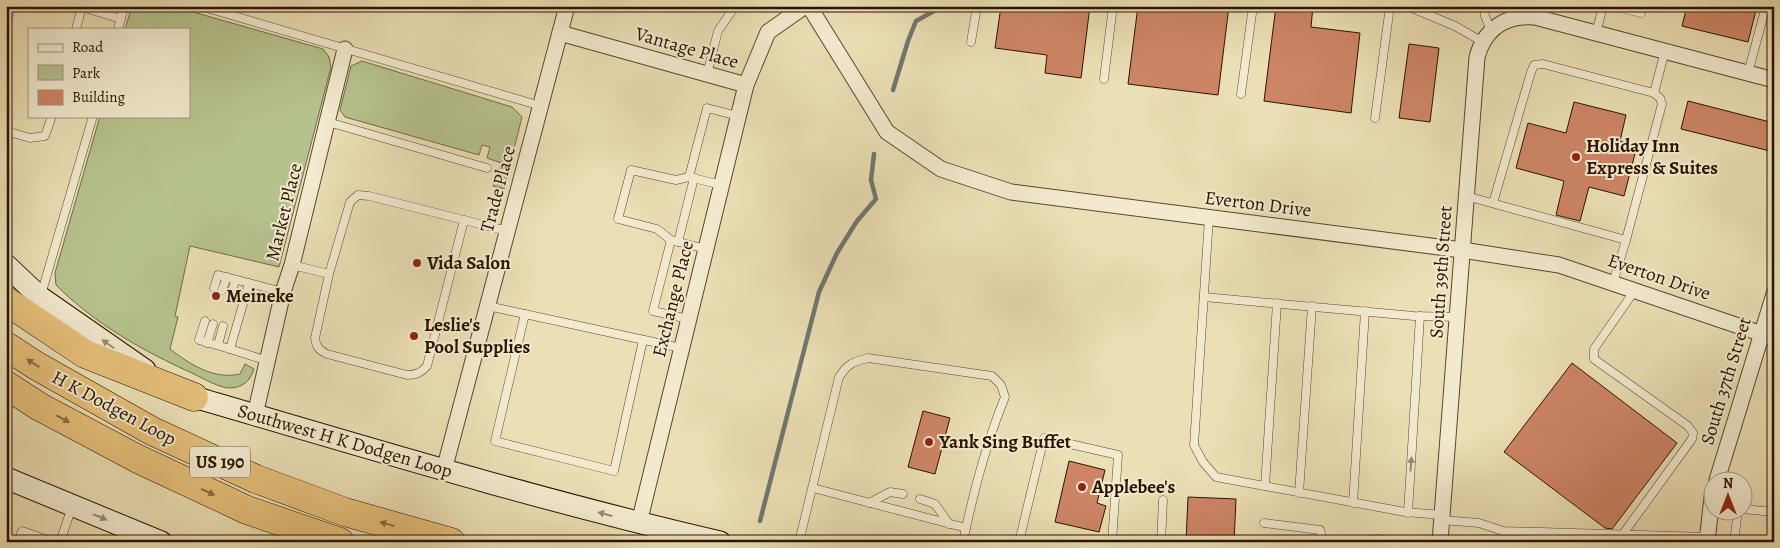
<svg xmlns="http://www.w3.org/2000/svg" width="1780" height="548" font-family="Alegreya,serif">
<rect width="100%" height="100%" fill="#ebdfb5"/>
<filter id="stains"><feTurbulence type="fractalNoise" baseFrequency=".004" numOctaves="4"/><feColorMatrix values="0 0 0 0 .2 0 0 0 0 .09 0 0 0 0 .02 0 0 0 .5 -.17"/></filter>
<radialGradient id="worn" r=".72"><stop offset=".6" stop-color="#630" stop-opacity="0"/><stop offset="1" stop-color="#630" stop-opacity=".3"/></radialGradient>
<g fill="#b6c28e" stroke="#706a48">
<path d="M132,6h40l151,43 6,8 2,10 -52,200 -89,-21 -15,70 3,1 -8,32c20,15 43,31 70,25l5,-10 9,5c-4,12 -11,19 -25,19 -9,0 -27,-10 -35,-14 -51,-23 -99,-50 -138,-89l-1,-12 45,-157h89v-87h-64z"/>
<path d="M362,61l150,46 10,10 -18,72 -11,-3 8,-23 -14,-5 3,-11 -8,-2 -3,10 -134,-38 -5,-7 11,-44z"/>
</g>
<g fill="none" stroke-linecap="round" stroke-linejoin="round">
<g stroke="#707770" stroke-width="4.5">
<path d="M893,90l15,-49 8,-20 27,-15"/>
<path d="M760,521l59,-229 18,-39 20,-32 19,-22 -5,-19 3,-26"/>
</g>
</g>
<g fill="#cd8566" stroke="#2a1301">
<path d="M1001,6h89l-9,72 -36,-5 2,-18 -52,-7z"/>
<path d="M1138,6h91l-11,89 -90,-11z"/>
<path d="M1276,6h37l-2,21 49,6 -9,80 -87,-12z"/>
<path d="M1687,6h70l-9,36 -66,-16z"/>
<path d="M1409,44l30,4 -9,74 -31,-4z"/>
<path d="M1688,101l86,22v29l-93,-23z"/>
<path d="M1574,102l52,13 -6,26 17,5 -13,50 -35,-9 -9,34 -24,-6 8,-34 -48,-13 12,-45 38,10z"/>
<path d="M1572,363l105,80 -65,86 -7,-1 -101,-76z"/>
<path d="M923,411l27,7 -15,56 -27,-7z"/>
<path d="M1069,461l36,9 -8,33 9,3 -7,26 -44,-10z"/>
<path d="M1188,497l48,2 -2,43h-48z"/>
</g>
<g fill="none" stroke-linecap="round" stroke-linejoin="round">
<defs>
<g id="service">
<path d="M200,6l341,100"/>
<path d="M1407,6l48,20 28,16"/>
<path d="M1484,6l1,10 6,15"/>
<path d="M1613,6l28,7 1,-7"/>
<path d="M82,7l39,12"/>
<path d="M6,25l6,-19"/>
<path d="M76,29l6,-22 -3,-1"/>
<path d="M118,29l6,-23"/>
<path d="M1596,33l7,-27"/>
<path d="M971,42l6,-36"/>
<path d="M1748,73l18,-67"/>
<path d="M707,74l11,-43 17,-25"/>
<path d="M1104,79l9,-73"/>
<path d="M1654,93l11,-42"/>
<path d="M1241,94l12,-88"/>
<path d="M1375,118l15,-112"/>
<path d="M328,122l159,46"/>
<path d="M6,131l24,7 15,-2 7,-20"/>
<path d="M721,185l-32,-8 18,-69 31,8"/>
<path d="M1466,196l160,44 -13,43"/>
<path d="M1493,203l38,-131 3,-7 9,-1 111,29 6,5 2,6 -36,136"/>
<path d="M1209,218l-15,227 9,17 13,15 189,35 37,3"/>
<path d="M464,220l43,11"/>
<path d="M671,240l-14,-11 -39,-10 13,-49 45,10 13,-3"/>
<path d="M678,242l16,-64"/>
<path d="M292,265l37,9 -14,64c1,9 4,12 12,16l80,21c9,0 14,-2 20,-9l37,-146 -95,-24 -11,-1 -8,7 -21,72"/>
<path d="M214,288l4,-13 31,8"/>
<path d="M222,290l5,-13"/>
<path d="M232,292l3,-12"/>
<path d="M41,295l52,-179"/>
<path d="M1204,297l210,19 44,1"/>
<path d="M488,306l193,42"/>
<path d="M525,314l-30,127 119,30 29,-131"/>
<path d="M688,319l-35,-8 18,-71 35,9"/>
<path d="M205,321l-6,19 31,9 19,-66 34,9"/>
<path d="M207,343l6,-19"/>
<path d="M218,345l5,-19"/>
<path d="M230,349l38,12"/>
<path d="M1265,486l12,-183"/>
<path d="M813,488l153,40"/>
<path d="M1299,493l13,-187"/>
<path d="M920,499l15,5 14,20"/>
<path d="M869,503l21,-11 13,2"/>
<path d="M1353,503l12,-192"/>
<path d="M1742,509l32,3"/>
<path d="M1408,513l12,-197"/>
<path d="M1442,520l37,3 24,8 204,6"/>
<path d="M1264,523l56,7 3,12"/>
<path d="M1623,534l69,-95 1,-6 -5,-7 -94,-67v-10l41,-59"/>
<path d="M18,542l4,-11 31,11"/>
<path d="M60,542l12,-35"/>
<path d="M799,542l40,-165c9,-13 13,-15 29,-19l124,18 9,9 4,12c-18,44 -32,97 -42,145"/>
<path d="M1019,542l25,-104 74,17 -6,87"/>
<path d="M1161,542l2,-42"/>
<path d="M1361,542l16,-3 20,3"/>
<path d="M1734,542l4,-32"/>
</g>
<g id="minor">
<path d="M809,6l78,126 54,37 70,23 451,58 97,15 215,73"/>
<path d="M560,33l186,52"/>
<path d="M255,415l28,-123 9,-27 53,-216"/>
<path d="M444,470l123,-464"/>
<path d="M1717,480l57,-186"/>
<path d="M639,523l107,-438 22,-53 37,-26"/>
<path d="M1440,542l37,-485c8,-29 29,-42 58,-40l239,63"/>
<path d="M1707,542l5,-45"/>
</g>
<g id="secondary">
<path d="M6,265l34,32 105,73"/>
<path d="M181,390l13,7c174,51 349,104 526,145"/>
<path d="M6,478l155,64"/>
</g>
<g id="motorway">
<path d="M6,301l79,53 109,43"/>
<path d="M6,346l29,19 117,66 104,48 89,33 106,30"/>
<path d="M6,385l34,22 98,52 109,51 93,32"/>
</g>
</defs>
<use href="#service" stroke="#5a462e" stroke-width="9"/>
<use href="#minor" stroke="#5a462e" stroke-width="17"/>
<use href="#secondary" stroke="#2a1301" stroke-width="23"/>
<use href="#motorway" stroke="#2a1301" stroke-width="29"/>
<use href="#service" stroke="#f2eacf" stroke-width="8"/>
<use href="#minor" stroke="#f2eacf" stroke-width="15"/>
<use href="#secondary" stroke="#f2eacf" stroke-width="21"/>
<use href="#motorway" stroke="#e6c07a" stroke-width="28"/>
</g>
<defs><path id="oneway-solid" d="M-6-.8H1V-3.2L6.5 0L1 3.2V.8H-6Z" transform="scale(1.25)"/></defs>
<g fill="#988972">
<use href="#oneway-solid" transform="translate(108 344) rotate(-145)"/>
<use href="#oneway-solid" transform="translate(1411 464) rotate(-86)"/>
<use href="#oneway-solid" transform="translate(605 514) rotate(-165)"/>
<use href="#oneway-solid" transform="translate(100 517) rotate(23)"/>
</g>
<g fill="#886a3e">
<use href="#oneway-solid" transform="translate(33 363) rotate(-148)"/>
<use href="#oneway-solid" transform="translate(63 419) rotate(28)"/>
<use href="#oneway-solid" transform="translate(208 492) rotate(25)"/>
<use href="#oneway-solid" transform="translate(387 524) rotate(-164)"/>
</g>
<g fill="#8f2418" stroke="#f2eacf" stroke-width="2">
<circle cx="1576" cy="157" r="5"/>
<circle cx="417" cy="263" r="5"/>
<circle cx="216" cy="296" r="5"/>
<circle cx="414" cy="336" r="5"/>
<circle cx="929" cy="442" r="5"/>
<circle cx="1082" cy="487" r="5"/>
</g>
<g text-anchor="middle" dominant-baseline="central" stroke-width="4" stroke-linejoin="round" paint-order="stroke">
<rect fill="#f2eacf" stroke="#66543f" stroke-width="1" x="190" y="446.5" width="60" height="31" rx="4"/>
<g font-size="18" font-weight="bold" fill="#2a1301">
<text x="220" y="462">US 190</text>
</g>
<g font-size="19" fill="#2a1301" stroke="#f2eacf">
<text transform="translate(687 48) rotate(16)">Vantage Place</text>
<text transform="translate(498 189) rotate(-75)">Trade Place</text>
<text transform="translate(1258 204) rotate(7)">Everton Drive</text>
<text transform="translate(284 212) rotate(-76)">Market Place</text>
<text transform="translate(1441 272) rotate(-86)">South 39th Street</text>
<text transform="translate(1659 277) rotate(19)">Everton Drive</text>
<text transform="translate(673 299) rotate(-76)">Exchange Place</text>
<text transform="translate(1726 381) rotate(-73)">South 37th Street</text>
<text transform="translate(114 408) rotate(28)">H K Dodgen Loop</text>
<text transform="translate(345 441) rotate(16)">Southwest H K Dodgen Loop</text>
</g>
<g font-size="19" font-weight="bold" fill="#2a1301" stroke="#f2eacf" text-anchor="start">
<text x="1586" y="146">Holiday Inn<tspan x="1586" dy="22">Express &amp; Suites</tspan></text>
<text x="427" y="263">Vida Salon</text>
<text x="226" y="296">Meineke</text>
<text x="424" y="325">Leslie's<tspan x="424" dy="22">Pool Supplies</tspan></text>
<text x="939" y="442">Yank Sing Buffet</text>
<text x="1092" y="487">Applebee's</text>
</g>
</g>
<rect width="1780" height="548" fill="none" stroke="#ebdfb5" stroke-width="25"/>
<rect x="8" y="8" width="1765" height="533" fill="none" stroke="#2a1301" stroke-width="2.5"/>
<rect x="12" y="12" width="1755" height="523" fill="none" stroke="#2a1301"/>
<rect x="28" y="28" width="162" height="90" fill="#f2eacf" stroke="#a2947d"/>
<rect x="38" y="44" width="25" height="8" fill="#f2eacf" stroke="#a2947d"/>
<text x="72" y="52" font-size="15" fill="#2a1301">Road</text>
<rect x="38" y="65" width="25" height="15" fill="#b6c28e" stroke="#a2947d"/>
<text x="72" y="78" font-size="15" fill="#2a1301">Park</text>
<rect x="38" y="90" width="25" height="15" fill="#cd8566" stroke="#a2947d"/>
<text x="72" y="102" font-size="15" fill="#2a1301">Building</text>
<g transform="translate(1728 496)"><circle r="24" fill="#f2eacf" stroke="#a2947d"/>
<path d="M0-4L9 19L0 12L-9 19Z" fill="#8f2418"/>
<text y="-8" font-size="14" font-weight="bold" text-anchor="middle" fill="#2a1301">N</text>
</g>
<rect width="100%" height="100%" filter="url(#stains)"/>
<rect width="100%" height="100%" fill="url(#worn)"/>
</svg>
